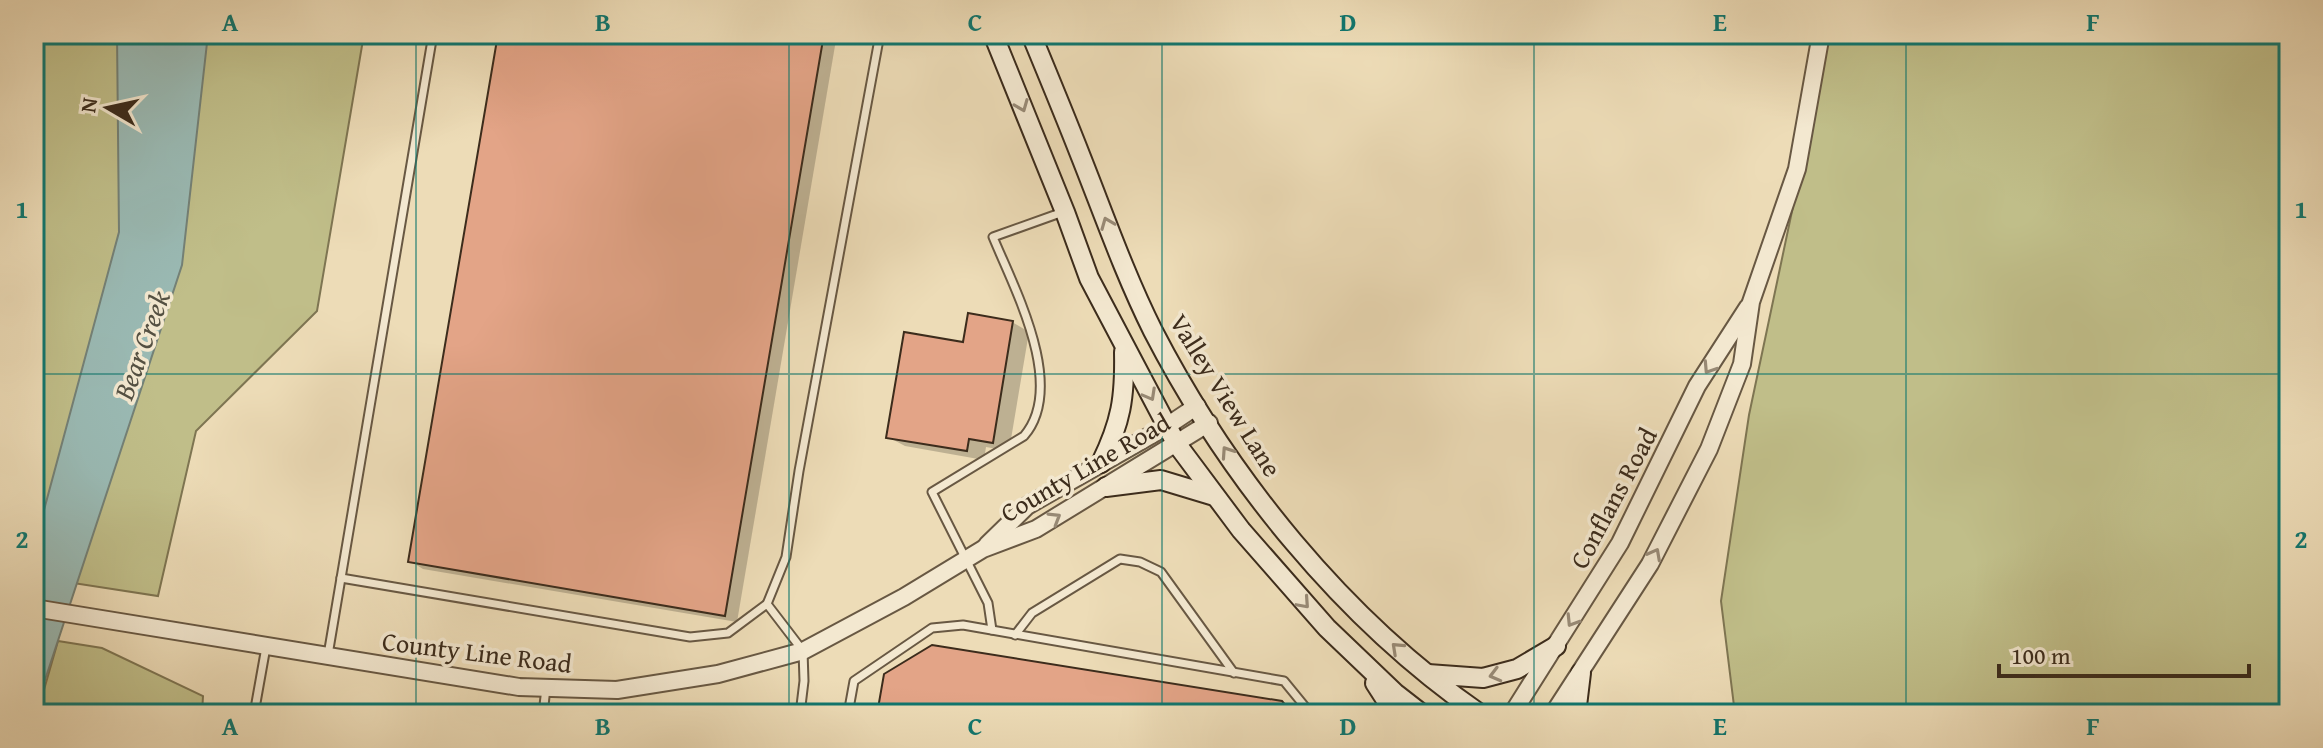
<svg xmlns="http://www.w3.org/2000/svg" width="2323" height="748" font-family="'Gentium Book Plus',serif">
<rect width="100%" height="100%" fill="#eddcb7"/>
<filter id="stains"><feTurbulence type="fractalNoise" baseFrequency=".0025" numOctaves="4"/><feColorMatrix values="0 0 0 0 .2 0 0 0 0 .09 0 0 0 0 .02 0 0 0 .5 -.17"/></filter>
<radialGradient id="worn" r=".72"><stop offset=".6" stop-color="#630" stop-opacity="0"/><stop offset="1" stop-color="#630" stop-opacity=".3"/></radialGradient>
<g fill="#c0be89" stroke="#7e7552" stroke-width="2">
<path d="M41,34h323l-47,277 -121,120 -38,165 -124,-19v-499z"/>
<path d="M1816,34h473v680h-554l-14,-113 28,-186 50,-237z"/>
<path d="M58,641l44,7 101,48 -1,18h-165z"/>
</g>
<path fill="#9abab4" stroke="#748177" stroke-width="2" d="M117,34h91l-26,231 -138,418 -7,31h-3v-167l85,-315z"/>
<g fill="#0003">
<path d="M500,34h337l-100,588 -314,-53 -13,-8z"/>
<path d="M1012,322l17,10 -20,119 -23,-4 -2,13 -79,-14 -17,-9 77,-92z"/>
</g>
<g fill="#e3a487" stroke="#3c2c1c" stroke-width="2">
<path d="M498,34h326l-99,582 -317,-54z"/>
<path d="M968,313l45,8 -20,122 -24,-4 -2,12 -81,-13 18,-106 59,10z"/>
<path d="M932,645l350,56 11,13h-416l7,-40z"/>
</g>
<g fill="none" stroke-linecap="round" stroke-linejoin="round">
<defs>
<g id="service">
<path d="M341,578l349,59 38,-4 39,-29 36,47 1,30 -4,33"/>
<path d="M767,604l19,-47 13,-86 81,-437"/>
<path d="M992,630l-4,-27 -56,-111 92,-56c43,-50 -10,-148 -31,-199l70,-25"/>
<path d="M1015,635l17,-22 88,-54 20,3 21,10 73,101"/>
<path d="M328,655l105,-621"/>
<path d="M254,714l12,-67"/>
<path d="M543,714l3,-26"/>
<path d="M848,714l6,-33 78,-53 31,-3 321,56 27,33"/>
</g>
<g id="tertiary">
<path d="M987,545l40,-39 140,-80 30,-20"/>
<path d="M34,608l485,79 98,3 101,-16 85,-23 101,-54 79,-48 53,-20 173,-106"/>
<path d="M1512,714l108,-171 77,-157 51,-79"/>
<path d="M1553,714l97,-150 59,-115 33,-85 9,-62 46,-133 24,-135"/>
</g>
<g id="secondary">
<path d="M993,34l72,178 24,66 87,165 65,87 86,98 68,65 27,21"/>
<path d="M1031,34c17,41 34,82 50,123 23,58 44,118 72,174 76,147 190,288 327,383"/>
<path d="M1101,463c20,-41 24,-65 23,-111"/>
<path d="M1106,487l55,-7 53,16"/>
<path d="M1428,674l55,4 34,-9 39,-23"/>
<path d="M1375,683l20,31"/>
<path d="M1576,714l5,-41"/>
</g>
</defs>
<use href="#service" stroke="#685843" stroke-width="11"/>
<use href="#tertiary" stroke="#685843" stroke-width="20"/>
<use href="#secondary" stroke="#3c2c1c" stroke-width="22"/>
<use href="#service" stroke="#f3e8d0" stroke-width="7"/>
<use href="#tertiary" stroke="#f3e8d0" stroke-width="16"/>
<use href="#secondary" stroke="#f3e8d0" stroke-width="18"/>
</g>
<defs><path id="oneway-chevron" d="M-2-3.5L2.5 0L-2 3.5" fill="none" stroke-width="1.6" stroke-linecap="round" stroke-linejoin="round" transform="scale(2)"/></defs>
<g stroke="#988a76">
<use href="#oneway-chevron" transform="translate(1022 106) rotate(68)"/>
<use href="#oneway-chevron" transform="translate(1107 223) rotate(-112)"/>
<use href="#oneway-chevron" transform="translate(1709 368) rotate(123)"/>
<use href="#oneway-chevron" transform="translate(1150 395) rotate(61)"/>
<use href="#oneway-chevron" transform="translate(1227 452) rotate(-124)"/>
<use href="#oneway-chevron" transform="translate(1055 518) rotate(-31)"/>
<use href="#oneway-chevron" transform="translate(1655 554) rotate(-62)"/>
<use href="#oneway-chevron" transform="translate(1304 603) rotate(48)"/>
<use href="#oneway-chevron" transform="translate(1572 621) rotate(122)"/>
<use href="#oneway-chevron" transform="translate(1397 648) rotate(-137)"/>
<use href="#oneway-chevron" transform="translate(1495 675) rotate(165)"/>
</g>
<path fill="none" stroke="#0f766e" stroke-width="2" stroke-opacity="0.55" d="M416,34v680M789,34v680M1162,34v680M1534,34v680M1906,34v680M34,374h2255"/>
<g text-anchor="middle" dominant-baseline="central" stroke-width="7" stroke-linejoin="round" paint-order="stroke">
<g font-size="26" fill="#3c2c1c" stroke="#f3e8d0">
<text transform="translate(1226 395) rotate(58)">Valley View Lane</text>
<text transform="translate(1085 467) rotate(-30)">County Line Road</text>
<text transform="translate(1613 498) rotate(-62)">Conflans Road</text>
<text transform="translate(477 652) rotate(7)">County Line Road</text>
</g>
<g font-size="28" font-style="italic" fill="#545042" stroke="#f3e8d0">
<text transform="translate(141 345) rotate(-70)">Bear Creek</text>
</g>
</g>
<rect width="2323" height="748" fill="none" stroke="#eddcb7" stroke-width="88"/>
<g transform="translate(108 108) rotate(279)" stroke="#f3e8d0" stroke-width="6" paint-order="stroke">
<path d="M0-6L14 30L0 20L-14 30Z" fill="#3c2c1c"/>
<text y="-12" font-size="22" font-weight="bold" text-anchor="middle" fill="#3c2c1c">N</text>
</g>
<path d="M1999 664v12h250v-12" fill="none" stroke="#3c2c1c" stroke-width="4"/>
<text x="2011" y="664" font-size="24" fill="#3c2c1c" stroke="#f3e8d0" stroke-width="6" paint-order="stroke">100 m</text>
<rect x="44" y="44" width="2235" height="660" fill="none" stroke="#0f766e" stroke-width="3"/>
<g font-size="26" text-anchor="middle" font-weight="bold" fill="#0f766e">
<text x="230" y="31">A</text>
<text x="603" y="31">B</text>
<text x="975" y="31">C</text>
<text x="1348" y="31">D</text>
<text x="1720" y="31">E</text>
<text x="2093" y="31">F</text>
<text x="22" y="218">1</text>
<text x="2301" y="218">1</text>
<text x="22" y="548">2</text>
<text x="2301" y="548">2</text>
<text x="230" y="735">A</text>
<text x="603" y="735">B</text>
<text x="975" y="735">C</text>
<text x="1348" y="735">D</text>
<text x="1720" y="735">E</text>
<text x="2093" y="735">F</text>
</g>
<rect width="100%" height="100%" filter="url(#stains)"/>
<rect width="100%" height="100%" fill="url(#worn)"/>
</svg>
